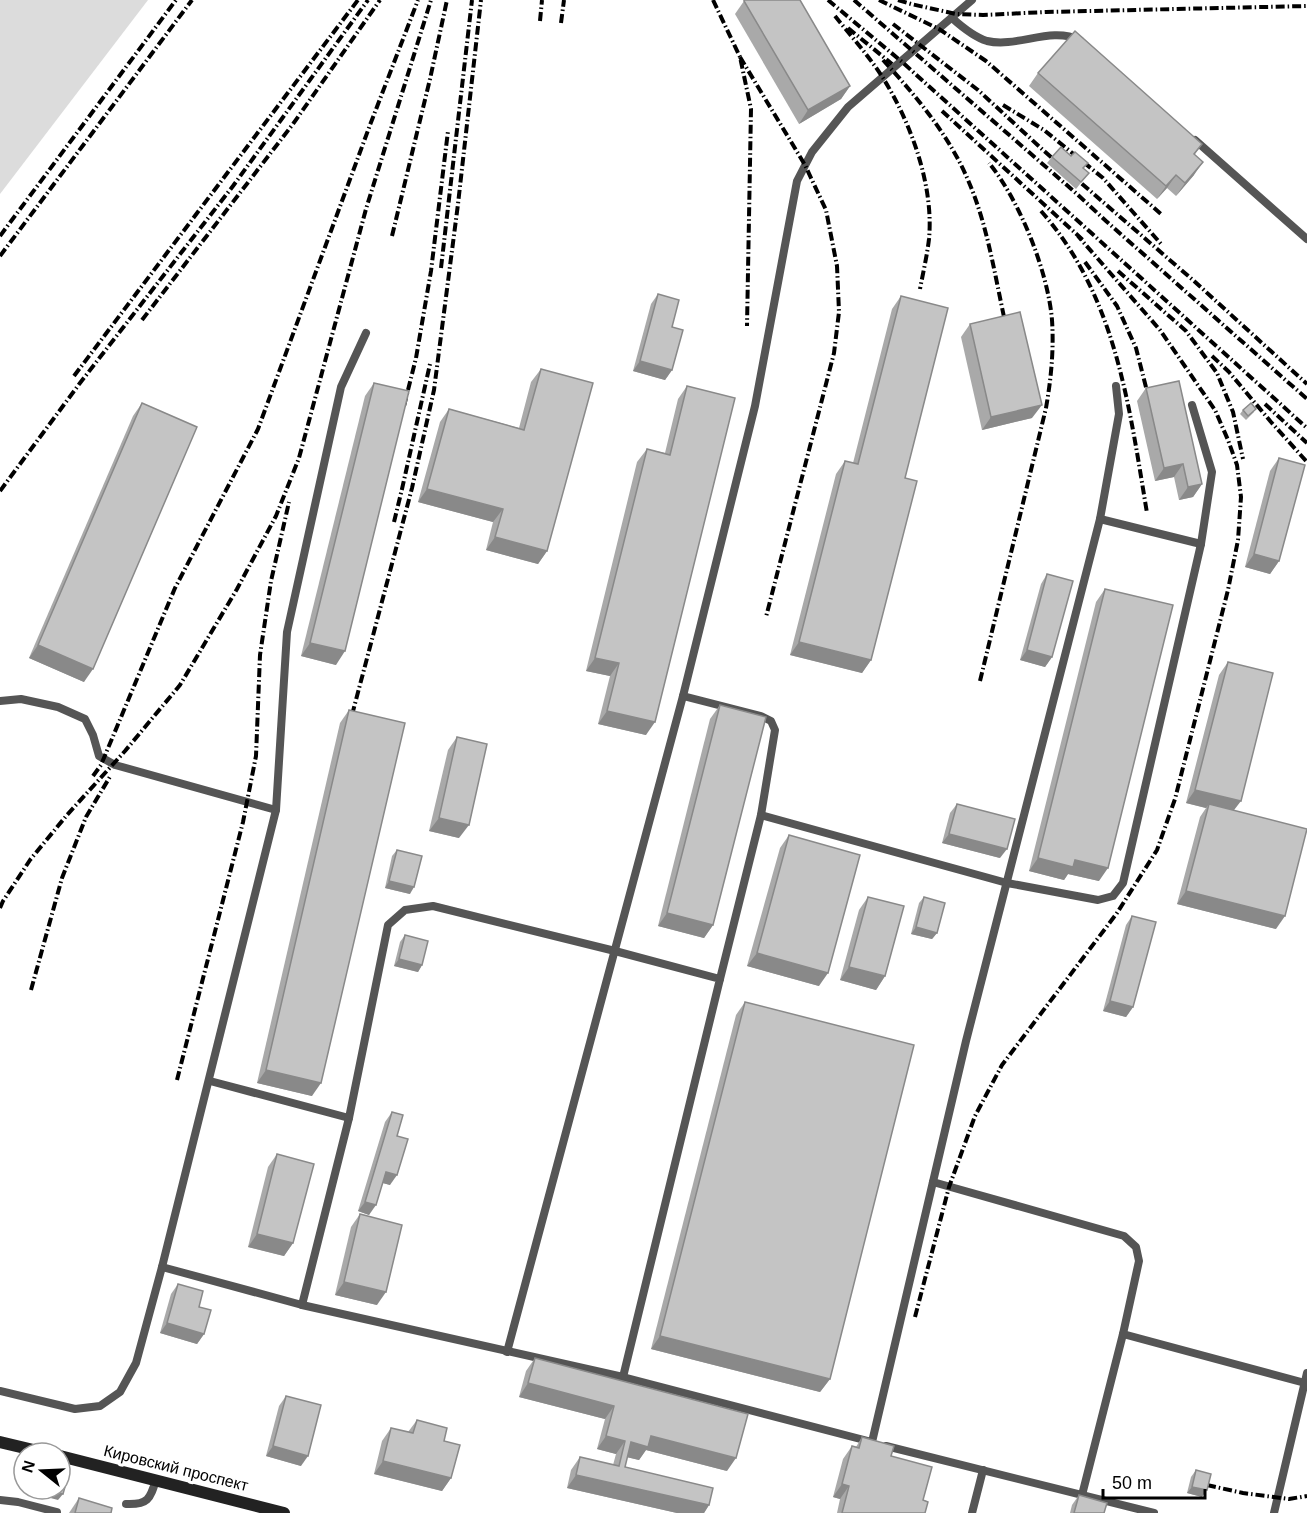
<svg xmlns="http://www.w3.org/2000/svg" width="1307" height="1513" font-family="Helvetica,sans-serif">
<rect width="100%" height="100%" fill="#fff"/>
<path fill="#dcdcdc" d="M0,0h148l-148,194z"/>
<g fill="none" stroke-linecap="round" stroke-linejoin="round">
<g stroke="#555" stroke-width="8">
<path d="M952,18c10,9 22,19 35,23 31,7 63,-15 93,-1"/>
<path d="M1195,140l112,99"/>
<path d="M1100,519l101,25"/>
<path d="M683,696l78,20 10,5 4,9 -14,85 -41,164"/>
<path d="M0,701l21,-2 37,8 27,12 8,16 6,21 16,9 161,45"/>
<path d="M761,815l246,68 91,17 15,-4 10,-13 78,-339 11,-72 -20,-67"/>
<path d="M210,1081l139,37"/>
<path d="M933,1182l191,54 12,11 3,14 -16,73 -41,161"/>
<path d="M162,1267l140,38 321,72 245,64"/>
<path d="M302,1305l47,-187 39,-193 17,-15 28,-4 182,45 105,28 -97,398"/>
<path d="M1123,1334l182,49"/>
<path d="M507,1352l176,-656 72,-290 42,-225 15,-29 36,-45 124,-107"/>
<path d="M0,1391l75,18 25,-3 20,-14 16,-29 26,-96 114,-457 11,-178 54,-245 25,-54"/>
<path d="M872,1442l94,-401 134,-522 19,-105 -3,-28"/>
<path d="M886,1446l268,67"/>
<path d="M0,1500l18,2 39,10v1"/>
<path d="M126,1504c22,1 24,-5 30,-24"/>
<path d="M972,1513l11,-43"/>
<path d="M1274,1513l33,-140"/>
</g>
<g stroke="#222" stroke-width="12">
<path d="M0,1442l46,11"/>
<path d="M60,1456l224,57"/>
</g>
<g stroke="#000" stroke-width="4" stroke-dasharray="9 3 1.5 3" stroke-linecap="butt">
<path d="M713,0l27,57 11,52 -4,217"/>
<path d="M828,0l73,61 406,367"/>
<path d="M854,0l223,194 29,27 201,178"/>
<path d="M879,0l60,29 47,32 175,153"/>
<path d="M898,0l13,4 45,10 27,1 63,-3 261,-6"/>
<path d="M835,16c16,20 34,40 48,62 28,45 51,108 46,161 -2,17 -6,34 -9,50"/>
<path d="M540,21l2,-21"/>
<path d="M561,23l3,-23"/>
<path d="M893,24l85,66 65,60 151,131 113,103"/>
<path d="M848,28l44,36"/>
<path d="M740,57l65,108 21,45 11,56 2,46 -5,41 -68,264"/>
<path d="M883,60c33,36 66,75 85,120 20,46 27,97 38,146"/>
<path d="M1003,105l41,25 59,48 59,67"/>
<path d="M942,111l142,130"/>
<path d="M1041,211c75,85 88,194 106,302"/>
<path d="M0,236l176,-236"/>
<path d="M392,236l38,-157 17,-79"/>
<path d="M0,256l192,-256"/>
<path d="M1085,262l32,44 19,42 13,51"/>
<path d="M441,268l31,-268"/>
<path d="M1118,271l68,60 31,42 16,39 10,47"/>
<path d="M142,320l151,-196 87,-124"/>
<path d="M1212,356l17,16 42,50 36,40"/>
<path d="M74,376l284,-376"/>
<path d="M1265,404l42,39"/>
<path d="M404,406l12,-48 15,-87 17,-140"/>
<path d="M0,491l80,-108 153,-197 135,-186"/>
<path d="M394,522l8,-33 28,-125"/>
<path d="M980,681l66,-273c5,-29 8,-58 6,-88 -4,-48 -32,-119 -63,-157"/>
<path d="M352,715l60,-227 22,-98 24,-186 23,-204"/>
<path d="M93,776l8,-11 74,-177 83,-159 112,-304 48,-125"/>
<path d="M0,908l3,-7 27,-41 37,-45 58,-64 55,-66 57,-96 39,-73 23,-58 67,-249 65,-209"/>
<path d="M31,990l31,-112 24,-61 25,-42"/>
<path d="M177,1080l66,-258 13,-66 4,-101 11,-74 18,-79"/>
<path d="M915,1317l34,-130 26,-71 27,-51 115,-152 40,-63 18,-51 53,-209 10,-50 3,-43 -4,-32 -9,-25 -13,-30 -55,-80 -82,-94"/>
<path d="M1207,1485l36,8 46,6 18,-3"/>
</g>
</g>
<g fill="#a9a9a9">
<path d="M744,1l106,85 -9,13 -42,25 -64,-110z"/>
<path d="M1038,73l164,71 -7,10 -1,21 -18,21 -9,-8 -10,11 -128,-113z"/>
<path d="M1052,157l32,11v11l-8,10 -29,-26z"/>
<path d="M658,294l14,33v43l-7,10 -32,-9 18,-67z"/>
<path d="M901,296l4,182 -34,182 -9,13 -72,-18 46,-181 9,-13 8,2 39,-154z"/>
<path d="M970,324l62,94 -50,12 -21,-93z"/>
<path d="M541,369l6,182 -9,13 -52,-14 7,-28 -75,-20 22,-80 9,-13 70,19 12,-46z"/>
<path d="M374,383l-38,282 -35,-9 64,-260z"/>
<path d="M687,386l-41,349 -48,-11 12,-48 -24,-5 51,-209 10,-13 18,4 13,-54z"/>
<path d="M1146,388l56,96 -9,13 -14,3 -5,-23 -19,4 -18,-80z"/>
<path d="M142,403l-58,279 -55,-24 104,-242z"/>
<path d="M1243,410l11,2 -8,8 -6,-6z"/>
<path d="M1279,458v103l-9,13 -25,-7 25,-96z"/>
<path d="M1047,574l5,83 -7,10 -25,-7 21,-76z"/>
<path d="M1105,589l-6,292 -31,-7 -4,6 -35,-9 67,-269z"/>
<path d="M1228,662l6,148 42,119 -99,-25 23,-87 6,-9 -20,-5 33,-128z"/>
<path d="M720,705l-7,220 -9,13 -46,-12 52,-207z"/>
<path d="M349,710l-37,386 -55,-13 83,-360z"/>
<path d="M457,737l2,101 -30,-7 19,-81z"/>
<path d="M957,804l43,54 -58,-15 8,-30z"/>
<path d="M789,835l30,151 -72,-20 33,-118z"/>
<path d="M397,850l13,44 -25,-6 7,-32z"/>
<path d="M868,897l17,79 -9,14 -36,-10 19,-70z"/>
<path d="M924,897l13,36 -5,6 -21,-5 8,-31z"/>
<path d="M1132,916l1,91 -7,10 -23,-6 23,-86z"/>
<path d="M405,935l17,30 -4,7 -24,-6 6,-24z"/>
<path d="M745,1002l85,377 -10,13 -169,-43 85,-334z"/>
<path d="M392,1112l5,24 -7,49 -7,-2 -14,32 -11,-4 27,-89z"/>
<path d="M277,1154l16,89 -9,13 -36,-9 20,-80z"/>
<path d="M360,1214l17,91 -42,-10 16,-68z"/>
<path d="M178,1284l21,23 5,27 -7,10 -37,-11 11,-39z"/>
<path d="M535,1358l192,113 -81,-21 -7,10 -12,-3 -2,10 84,38 -5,8h-27l-110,-25 4,-18 9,-13 33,8 3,-11 -19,-5 8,-30 -86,-22 7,-26z"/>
<path d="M286,1396l15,70 -35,-10 13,-50z"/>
<path d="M417,1420l27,21 7,37 -9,13 -68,-17 8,-33 9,-13 17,4z"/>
<path d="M862,1437l29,19 32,44 2,13h-88l3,-14 -7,-2 10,-38 9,-13 4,1z"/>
<path d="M1196,1470l6,27 -15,-4 4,-16z"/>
<path d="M1079,1495l25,18h-34l2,-8z"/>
<path d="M79,1498l32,15h-42z"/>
</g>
<g fill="#898989">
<path d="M850,86l-9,13 -42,25 9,-14z"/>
<path d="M1203,162l-9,13 -18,21 9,-13z"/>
<path d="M1176,175l-9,13 -10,11 9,-13z"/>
<path d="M640,361l32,9 -7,10 -32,-9z"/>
<path d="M1042,405l-10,13 -50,12 9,-13z"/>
<path d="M1183,464l-9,13 -19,4 9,-13z"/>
<path d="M1202,484l-9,13 -14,3 9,-13z"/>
<path d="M427,489l76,20 -10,13 -75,-20z"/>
<path d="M495,537l52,14 -9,13 -52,-14z"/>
<path d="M1254,554l25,7 -9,13 -25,-7z"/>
<path d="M799,642l72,18 -9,13 -72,-18z"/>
<path d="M310,643l35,8 -9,14 -35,-9z"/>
<path d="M38,645l55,24 -9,13 -55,-24z"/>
<path d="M1027,650l25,7 -7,10 -25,-7z"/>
<path d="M595,658l24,5 -9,13 -24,-5z"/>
<path d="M607,711l48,11 -9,13 -48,-11z"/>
<path d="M1195,790l46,11 -10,13 -22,-10 -3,4 -20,-5z"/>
<path d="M439,818l30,7 -10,13 -30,-7z"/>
<path d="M949,834l58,15 -7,9 -58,-15z"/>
<path d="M1038,858l37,2 33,8 -9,13 -31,-7 -4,6 -35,-9z"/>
<path d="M389,881l25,6 -4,7 -25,-6z"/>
<path d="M1186,891l99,25 -9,13 -99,-25z"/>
<path d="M667,913l46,12 -9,13 -46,-12z"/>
<path d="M916,927l21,6 -5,6 -21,-5z"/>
<path d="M757,953l71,20 -9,13 -72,-20z"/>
<path d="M399,959l23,6 -4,7 -24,-6z"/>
<path d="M849,967l36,9 -9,14 -36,-10z"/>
<path d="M1110,1001l23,6 -7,10 -23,-6z"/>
<path d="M266,1070l55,13 -9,13 -55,-13z"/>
<path d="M386,1172l11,3 -7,10 -11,-3z"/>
<path d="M365,1202l11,3 -7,10 -11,-4z"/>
<path d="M257,1234l36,9 -9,13 -36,-9z"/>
<path d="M344,1282l42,10 -9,13 -42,-10z"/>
<path d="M167,1323l37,11 -7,10 -37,-11z"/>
<path d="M660,1336l170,43 -10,13 -169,-43z"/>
<path d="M528,1383l86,23 -9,13 -86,-22z"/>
<path d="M606,1436l19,5 -9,13 -19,-5z"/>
<path d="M651,1436l85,22 -9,13 -81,-21 -7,10 -17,-4 9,-14z"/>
<path d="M273,1446l35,10 -7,10 -35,-10z"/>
<path d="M383,1461l68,17 -9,13 -68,-17z"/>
<path d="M576,1475l133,30 -5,8h-27l-110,-25z"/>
<path d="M842,1484l7,2 -9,13 -7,-2z"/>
<path d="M1192,1487l15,3 -5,7 -15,-4z"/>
<path d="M26,1489h19l18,5 -5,6 -34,-9z"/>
</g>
<g fill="#c4c4c4" stroke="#898989" stroke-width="1.5">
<path d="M744,0h56l50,86 -42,24 -64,-109z"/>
<path d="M1075,31l127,113 -8,10 9,8 -18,21 -9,-8 -10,11 -128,-113z"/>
<path d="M1061,147l10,9 4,-4 13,11 -5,5 6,5 -8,9 -29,-25z"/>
<path d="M658,294l21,6 -7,27 11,3 -11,40 -32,-9z"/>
<path d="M901,296l47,12 -43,170 12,3 -46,179 -72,-18 46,-181 13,3z"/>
<path d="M1020,312l22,93 -51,12 -21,-93z"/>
<path d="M541,369l52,14 -46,168 -52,-14 8,-28 -76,-20 22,-80 75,21z"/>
<path d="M1179,381l23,103 -14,3 -5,-23 -19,4 -18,-80z"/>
<path d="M374,383l35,8 -64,260 -35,-8z"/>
<path d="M687,386l48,12 -80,324 -48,-11 12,-48 -24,-5 52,-209 23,6z"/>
<path d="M142,403l55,24 -104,242 -55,-24z"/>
<path d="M1251,403l5,6 -8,7 -5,-6z"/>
<path d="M1279,458l26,7 -26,96 -25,-7z"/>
<path d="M1047,574l26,7 -21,76 -25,-7z"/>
<path d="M1105,589l68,16 -65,263 -33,-8 -2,7 -35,-9z"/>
<path d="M1228,662l45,11 -32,128 -46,-11z"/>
<path d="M720,705l46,12 -53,208 -46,-12z"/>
<path d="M349,710l56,13 -84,360 -55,-13z"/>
<path d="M457,737l30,7 -18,81 -30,-7z"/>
<path d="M957,804l58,15 -8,30 -58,-15z"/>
<path d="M1209,804l98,25 -22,87 -99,-25z"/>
<path d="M789,835l71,20 -32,118 -71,-20z"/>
<path d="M397,850l25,6 -8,31 -25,-6z"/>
<path d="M868,897l36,9 -19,70 -36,-9z"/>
<path d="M924,897l21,6 -8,30 -21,-6z"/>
<path d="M1132,916l24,6 -23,85 -23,-6z"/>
<path d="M405,935l23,6 -6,24 -23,-6z"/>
<path d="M745,1002l169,43 -84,334 -170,-43z"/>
<path d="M392,1112l11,3 -6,21 11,3 -11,36 -11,-3 -10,33 -11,-3z"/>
<path d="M277,1154l37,10 -21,79 -36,-9z"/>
<path d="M360,1214l42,11 -16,67 -42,-10z"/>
<path d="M178,1284l25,7 -4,16 12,3 -7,24 -37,-11z"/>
<path d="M535,1358l213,56 -12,44 -85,-22 -3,11 -17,-5 -6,25 88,21 -4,17 -133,-30 4,-18 39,9 6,-25 -19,-5 8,-30 -86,-23z"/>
<path d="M286,1396l35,9 -13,51 -35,-10z"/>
<path d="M417,1420l30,8 -3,13 16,4 -9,33 -68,-17 8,-33 22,5z"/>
<path d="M862,1437l32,9 -3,10 41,11 -9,33 5,2 -3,11h-83l7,-27 -7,-2 10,-38 7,2z"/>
<path d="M1196,1470l15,4 -4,16 -15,-3z"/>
<path d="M60,1473l8,3 -5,18 -18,-5h15z"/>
<path d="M1079,1495l28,8 -3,10h-30z"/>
<path d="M79,1498l33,10 -1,5h-36z"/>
</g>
<g text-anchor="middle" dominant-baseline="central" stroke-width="6" stroke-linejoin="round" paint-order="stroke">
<g font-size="16" fill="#000" stroke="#fff">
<text transform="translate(176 1468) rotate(14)">Кировский проспект</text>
</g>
</g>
<g transform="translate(42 1471) rotate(288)"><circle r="28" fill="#ffffff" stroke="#999999" stroke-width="1.5"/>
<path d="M0-4.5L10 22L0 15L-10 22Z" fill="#000000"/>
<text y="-9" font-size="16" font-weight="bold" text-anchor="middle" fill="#000000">N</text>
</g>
<path d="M1103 1489v9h102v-9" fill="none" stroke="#000000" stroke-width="3"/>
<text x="1112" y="1489" font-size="18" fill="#000000" stroke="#ffffff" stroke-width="4.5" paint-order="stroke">50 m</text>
</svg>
